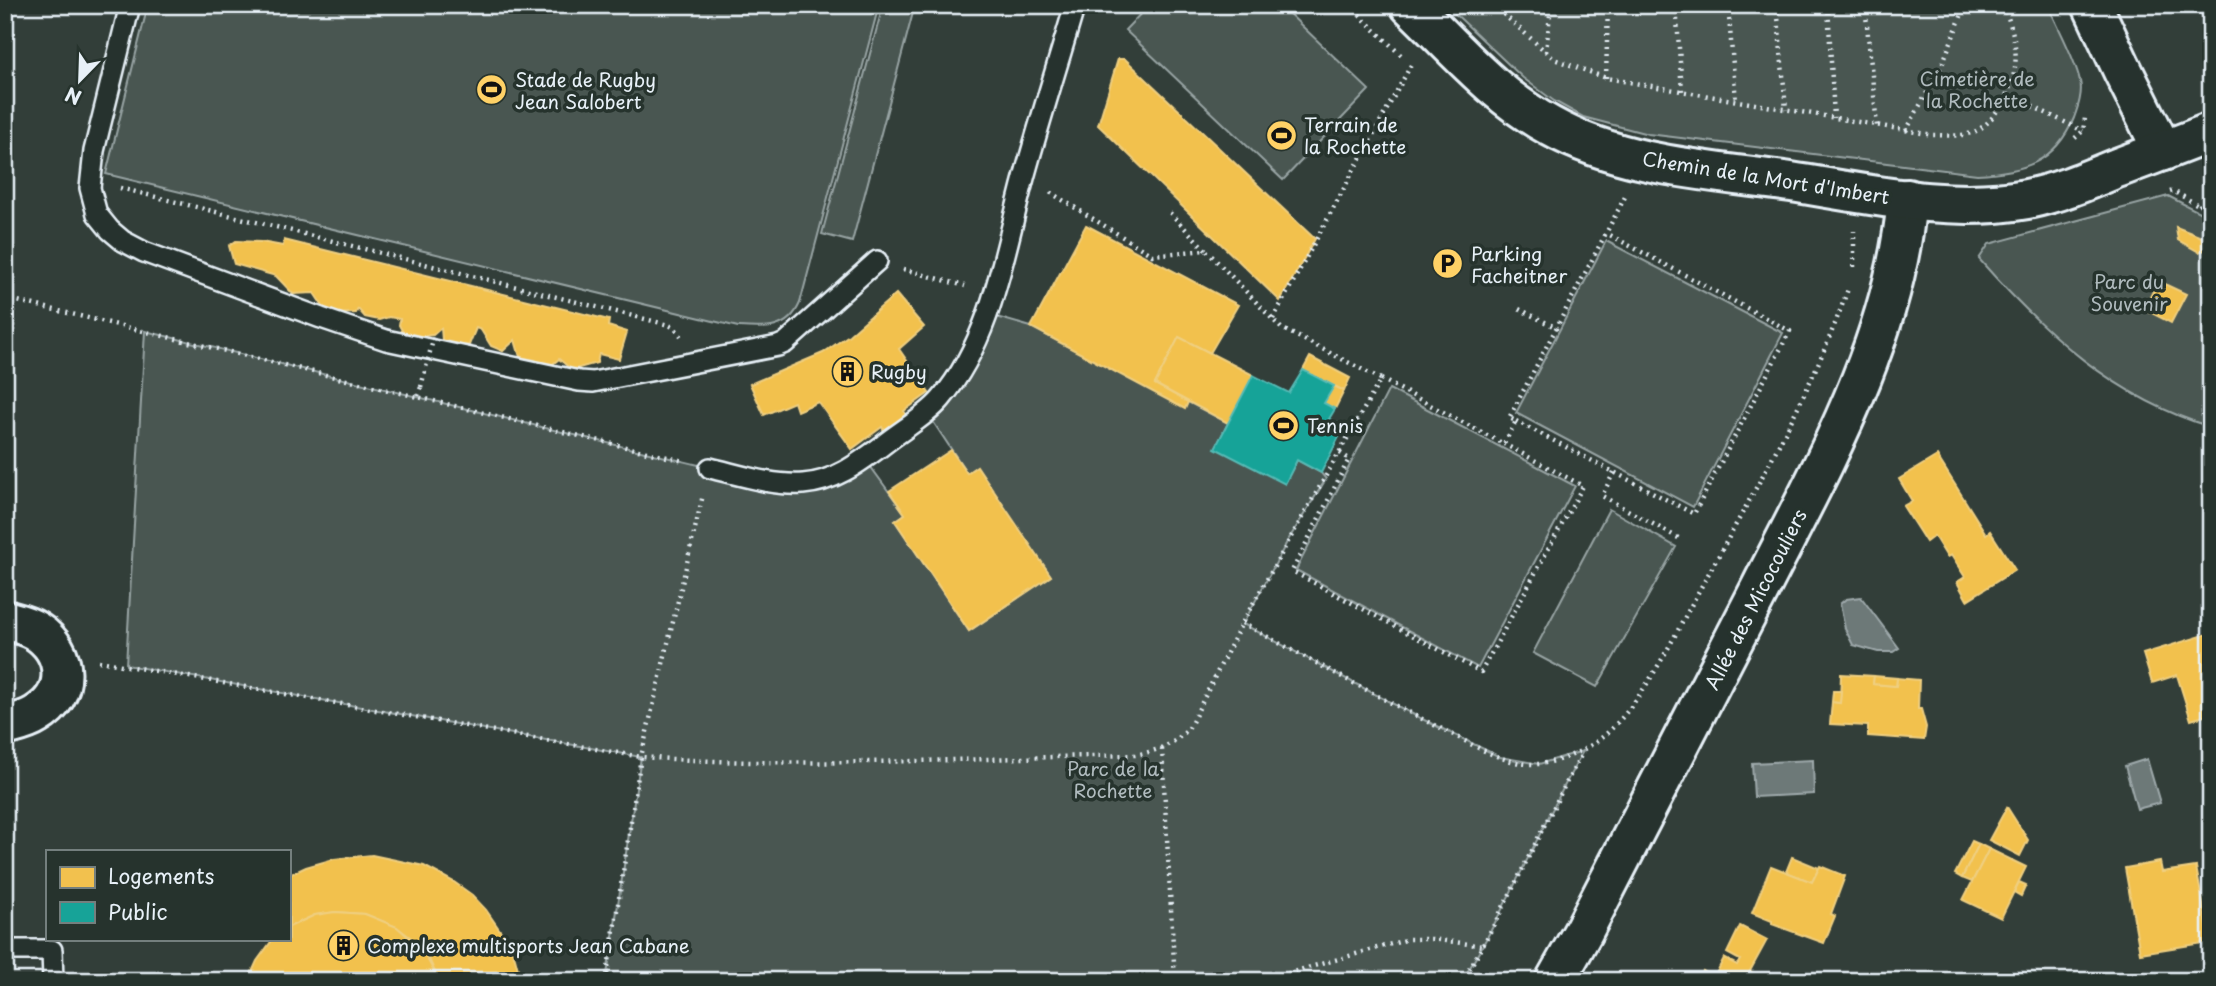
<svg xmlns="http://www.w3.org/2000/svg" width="2216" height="986" font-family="'Playpen Sans',sans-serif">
<rect width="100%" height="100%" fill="#323e39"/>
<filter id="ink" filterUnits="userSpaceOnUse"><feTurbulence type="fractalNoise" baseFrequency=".0143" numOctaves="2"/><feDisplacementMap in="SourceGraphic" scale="14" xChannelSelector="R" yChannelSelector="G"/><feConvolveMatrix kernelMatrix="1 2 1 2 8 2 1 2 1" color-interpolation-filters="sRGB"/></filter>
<g filter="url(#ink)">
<g fill="#495651" stroke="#98a4a4" stroke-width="2">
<path d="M148,5h731l-79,298c-12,28 -35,26 -62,24l-632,-153z"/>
<path d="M883,5h32l-63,237 -30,-8z"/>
<path d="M1149,5h131l89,85 -86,90 -158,-150z"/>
<path d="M1446,5h602c10,23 27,53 32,76 3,12 -2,26 -6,37 -19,45 -51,54 -97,56l-329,-40 -65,-17 -29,-16 -31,-23z"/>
<path d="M2168,196l43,22v209c-95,-28 -168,-95 -232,-168l10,-15z"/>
<path d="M1606,241l177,92 -90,174 -177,-94z"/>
<path d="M986,314l45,13 154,81 3,-6 40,21 -12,24 69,36 12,-23 24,13 5,6 -39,63 -44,82 175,93 82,40 39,7 44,-13c-42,76 -76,156 -121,230h-856l35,-224 -515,-92 19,-334 624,151 34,2 62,-25 40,55 -10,7 74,110 82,-55 -75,-109 -9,6 -41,-62z"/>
<path d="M1389,389l186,97 -97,182 -182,-98z"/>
<path d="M1609,509l67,38 -79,140 -64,-34z"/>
</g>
<g fill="#6d7978" stroke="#9ea9ab" stroke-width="2">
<path d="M1861,597l38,51 -6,4h-15l-25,-7 -8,-16 -5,-25 6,-5z"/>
<path d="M2147,759l13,44 -23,6 -12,-43z"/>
<path d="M1813,760l1,34 -60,3 -2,-34z"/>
</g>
<g fill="#f2c14e" stroke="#efcf81" stroke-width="2">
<path d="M1118,59h7l190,180 -35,62 -182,-176z"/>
<path d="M1086,225l152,80 -28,48 -31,-16 -24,47 33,18 -3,7 -154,-82z"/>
<path d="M2176,227l26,10 9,11 -12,4 -21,-12z"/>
<path d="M284,240l325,80 -1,6 19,6 -8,27 -20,-5 -2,9 -25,7 -13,-11 -11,9 -13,-8 -15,-3 -5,-17 -12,11 -12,-5 -10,-16 -5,-2 -7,17 -13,1 -14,-6 -1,-12 -8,7 -27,3 -7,-13 1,-6 -11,-2 -10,3 -14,-3 -7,-8 -2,4 -28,1 -14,-21 -21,1 -17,-18 -42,-12 -5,-18 7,-5 25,1 22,4z"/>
<path d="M2158,281l28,13 -15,29 -27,-14z"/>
<path d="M896,294l28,33 -25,22 30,44 -25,18 3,5 -22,17 -3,-6 -30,22 -34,-47 -21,9 -3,-9 -30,13 -14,-31 73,-31 26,-18z"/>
<path d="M1179,337l74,38 -25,48 -73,-39z"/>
<path d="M1310,357l40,21 -6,13 -41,-21z"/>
<path d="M1334,386l10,5 -9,18 -11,-6z"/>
<path d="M951,450l16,23 10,-7 74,110 -82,55 -74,-110 10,-7 -16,-23z"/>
<path d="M1937,456l49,78 4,-3 25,39 -48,30 -10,-18 8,-5 -14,-22 -4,2 -13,-21 -8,6 -23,-36 9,-5 -13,-22z"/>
<path d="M2211,633v81l-20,6 -14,-45 -25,8 -9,-29z"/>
<path d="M1841,674l33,2 -1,8 23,2 1,-8 22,2 -1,29h3l5,18 -2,13 -56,-4v-10l-38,-2 2,-22 8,1z"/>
<path d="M1874,676l23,2 -1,8 -23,-2z"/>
<path d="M1833,691h8l-1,12 -8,-1z"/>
<path d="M2007,807l21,33 -8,16 -31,-16z"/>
<path d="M1972,841l7,3 -17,34 -7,-4z"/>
<path d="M1979,844l10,5 -17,33 -10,-4z"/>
<path d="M1989,849l37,18 -25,51 -38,-18z"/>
<path d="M372,855l52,11 30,16 18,13 14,15 22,32 7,16 6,23h-82l-10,-22 -14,-18 -18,-14 -32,-13 -30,-2 -20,3 -26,12v-52l17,-8 28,-8z"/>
<path d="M1792,857l27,11 -7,14 -26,-10z"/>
<path d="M2160,862l2,10 34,-5 14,75 -70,11 -15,-85z"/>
<path d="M1771,866l41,16 8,-16 25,10 -14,38 4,2 -11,27 -52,-19v-3l-20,-8z"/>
<path d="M2019,882l7,3 -5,11 -7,-4z"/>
<path d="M335,912l30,2 32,13 25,22 17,32h-191l9,-20 16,-22h16v-12l26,-12z"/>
<path d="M1740,926l27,14 -17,31 17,10h-69l5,-10 11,7 10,-20 13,7 3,-5 -13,-7z"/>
</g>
<path fill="#17a398" stroke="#56bab5" stroke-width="2" d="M1303,370l31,16 -10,17 11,6 -6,10 15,8 -23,46 -24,-13 -12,24 -70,-36 38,-73 36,18z"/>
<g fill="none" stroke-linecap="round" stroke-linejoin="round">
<defs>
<g id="service">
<path d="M130,5l-36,146 -4,37 7,26 13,16 13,11 21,11 177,66 65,22 193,41 14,1 185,-36 7,-3 92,-82"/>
<path d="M710,468c30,7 62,18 93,16 31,-2 56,-21 80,-39 17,-14 44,-29 58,-46 51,-60 63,-147 83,-221 16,-58 34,-115 51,-173"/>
<path d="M5,950h47l1,31"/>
</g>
<g id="minor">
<path d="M2092,5l31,66 40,80"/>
<path d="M5,620c11,3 22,5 31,11 33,21 35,64 0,84 -9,6 -20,8 -31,11"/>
<path d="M1555,981l29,-51c59,-114 118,-228 177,-343 62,-122 134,-248 146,-388"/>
</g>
<path id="tertiary" d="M1410,5c44,42 86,92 140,121 71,40 161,45 241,56 77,12 158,31 236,17 31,-6 61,-19 90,-31 31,-12 63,-23 94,-36"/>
</defs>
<use href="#service" stroke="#e8f1f8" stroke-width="24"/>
<use href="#minor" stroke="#e8f1f8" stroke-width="44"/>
<use href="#tertiary" stroke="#e8f1f8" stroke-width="44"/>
<g stroke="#e8f1f8" stroke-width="4.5" stroke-dasharray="2 5" stroke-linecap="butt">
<path d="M1349,5l54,52"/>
<path d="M1493,5l61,54 52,19 327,57c12,0 26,2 38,-2 12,-4 21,-14 28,-25 23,-36 20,-65 4,-103"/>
<path d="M1676,5l6,86"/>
<path d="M1728,5l8,96"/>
<path d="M1777,5l9,105"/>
<path d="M1828,5l6,113"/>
<path d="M1865,5l12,121"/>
<path d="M1546,52l5,-47"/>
<path d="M1606,78l2,-73"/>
<path d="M2007,94l76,37"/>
<path d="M1906,131l36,-66 22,-56"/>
<path d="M2075,138l8,-7 2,-13"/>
<path d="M120,188l549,137 6,3 6,8"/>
<path d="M2170,192l3,-1 38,21"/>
<path d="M2199,206l12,-9"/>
<path d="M1170,213l36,37"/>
<path d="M1854,267v-36"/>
<path d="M903,269l62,17"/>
<path d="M5,298l679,163"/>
<path d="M1519,309l38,19"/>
<path d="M1273,319l138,-254"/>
<path d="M1381,379l123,65 12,-23 -7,-3 117,-223"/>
<path d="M418,396l3,-9"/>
<path d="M1516,421l178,93 96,-183 -184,-98"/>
<path d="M1340,453l9,6 -57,112 189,101 102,-186 -79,-42"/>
<path d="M1614,472l-12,24 80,44"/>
<path d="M1242,623c67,36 134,73 202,107 28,14 61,36 94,34 23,-2 49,-14 67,-29 41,-37 69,-99 95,-146 54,-97 111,-195 148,-300"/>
<path d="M99,661l542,96c163,12 331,1 494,-2 22,-4 39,-10 54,-27l53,-105 139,-244 -100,-51 -75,-78 -54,5 -104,-64"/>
<path d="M1162,749l13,232"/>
<path d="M606,981l35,-224 62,-262"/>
<path d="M1261,981l148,-42h23l51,7"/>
<path d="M1462,981c45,-74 79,-154 121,-229"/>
</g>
<use href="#service" stroke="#26332d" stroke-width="19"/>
<use href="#minor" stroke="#26332d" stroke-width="38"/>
<use href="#tertiary" stroke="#26332d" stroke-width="38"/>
<path stroke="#e8f1f8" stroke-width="4.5" stroke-dasharray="2 5" stroke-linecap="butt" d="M421,387l13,-51"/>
</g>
</g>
<defs>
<symbol id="stadium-disc" viewBox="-11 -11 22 22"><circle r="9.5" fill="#ffd166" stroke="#26332d"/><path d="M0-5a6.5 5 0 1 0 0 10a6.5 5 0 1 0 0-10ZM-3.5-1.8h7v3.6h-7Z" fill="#111"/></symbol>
<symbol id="parking-disc" viewBox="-11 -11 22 22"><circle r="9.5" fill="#ffd166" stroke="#26332d"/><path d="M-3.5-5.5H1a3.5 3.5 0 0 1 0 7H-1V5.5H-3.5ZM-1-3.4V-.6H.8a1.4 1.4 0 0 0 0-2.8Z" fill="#111"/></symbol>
<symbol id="building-disc" viewBox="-11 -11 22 22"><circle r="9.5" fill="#ffd166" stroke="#26332d"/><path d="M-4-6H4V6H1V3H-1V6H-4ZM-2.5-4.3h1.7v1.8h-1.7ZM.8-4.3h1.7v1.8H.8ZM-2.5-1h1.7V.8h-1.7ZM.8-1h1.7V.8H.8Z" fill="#111"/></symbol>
</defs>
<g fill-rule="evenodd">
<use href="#stadium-disc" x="474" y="72" width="35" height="35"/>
<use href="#stadium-disc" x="1264" y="118" width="35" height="35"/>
<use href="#parking-disc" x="1430" y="246" width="35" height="35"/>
<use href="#building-disc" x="830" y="354" width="35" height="35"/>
<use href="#stadium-disc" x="1266" y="408" width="35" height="35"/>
<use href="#building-disc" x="326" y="928" width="35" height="35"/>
</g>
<g text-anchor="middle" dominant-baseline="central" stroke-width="7" stroke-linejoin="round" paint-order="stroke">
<g font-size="19" fill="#b0bbbe" stroke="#26332d">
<text x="1977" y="78">Cimetière de<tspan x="1977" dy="22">la Rochette</tspan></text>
<text x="2129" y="281">Parc du<tspan x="2129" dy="22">Souvenir</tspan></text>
<text x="1113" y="768">Parc de la<tspan x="1113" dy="22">Rochette</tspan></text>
</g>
<g font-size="19" fill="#e8f1f8" stroke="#26332d" text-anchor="start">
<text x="515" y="79">Stade de Rugby<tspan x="515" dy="22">Jean Salobert</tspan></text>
<text x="1304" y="124">Terrain de<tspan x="1304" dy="22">la Rochette</tspan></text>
<text x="1471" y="253">Parking<tspan x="1471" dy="22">Facheitner</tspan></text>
<text x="871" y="371">Rugby</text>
<text x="1307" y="425">Tennis</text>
<text x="367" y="945">Complexe multisports Jean Cabane</text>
</g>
<g font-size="19" fill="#e8f1f8" stroke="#26332d">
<text transform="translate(1766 177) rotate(9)">Chemin de la Mort d'Imbert</text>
<text transform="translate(1755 599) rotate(-63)">Allée des Micocouliers</text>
</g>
</g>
<rect width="2216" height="986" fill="none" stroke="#26332d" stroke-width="28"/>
<rect x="14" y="14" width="2188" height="958" fill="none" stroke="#e8f1f8" stroke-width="2.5" filter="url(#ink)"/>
<rect x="46" y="850" width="245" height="91" fill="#26332d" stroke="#747f7e" stroke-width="2"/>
<rect x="60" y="867" width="35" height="21" fill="#f2c14e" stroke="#747f7e" stroke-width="2"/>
<text x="108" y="884" font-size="21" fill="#e8f1f8">Logements</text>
<rect x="60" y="902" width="35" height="21" fill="#17a398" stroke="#747f7e" stroke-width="2"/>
<text x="108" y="920" font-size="21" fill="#e8f1f8">Public</text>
<g transform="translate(80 80) rotate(203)" stroke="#26332d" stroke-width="5" paint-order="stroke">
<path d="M0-5L12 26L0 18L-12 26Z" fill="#e8f1f8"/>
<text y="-10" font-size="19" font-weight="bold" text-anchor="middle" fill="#e8f1f8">N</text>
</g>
</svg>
